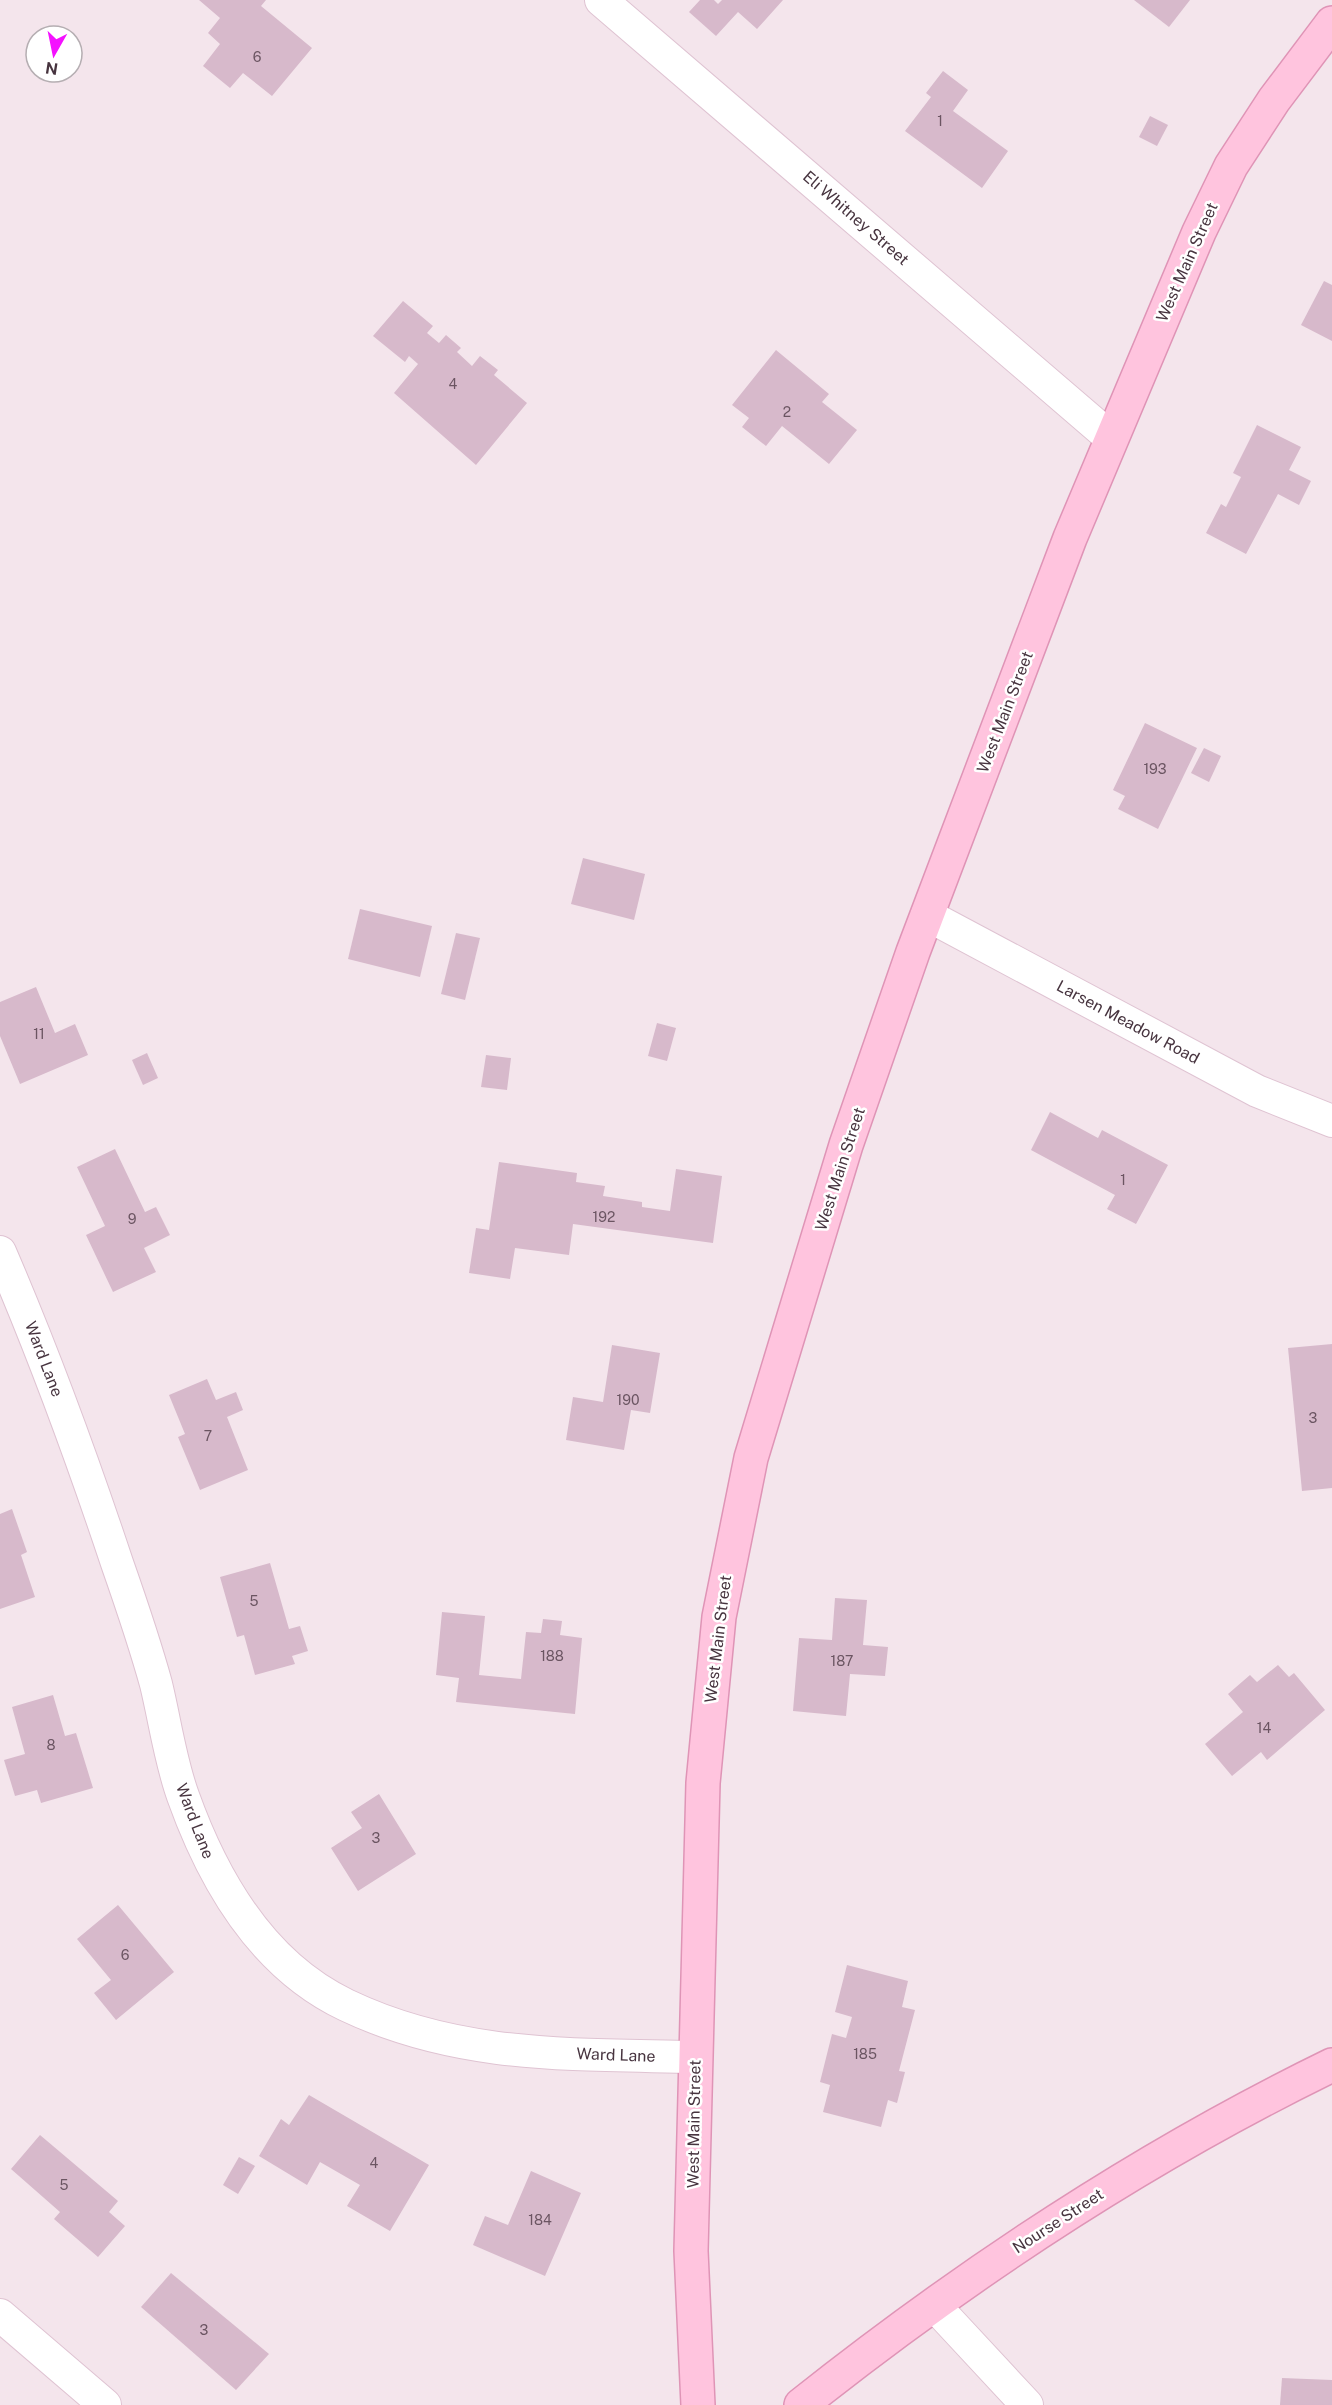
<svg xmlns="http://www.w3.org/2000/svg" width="1332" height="2405" font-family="'Public Sans',sans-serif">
<rect width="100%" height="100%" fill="#f4e5ec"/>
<g fill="#d7b9cb">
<path d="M199,0h67l-5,6 51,42 -40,48 -29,-23 -13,15 -27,-22 17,-22 -12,-11 12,-15z"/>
<path d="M700,0h14l4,4 4,-4h61l-26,29 -19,-17 -22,24 -27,-24z"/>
<path d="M1134,0h56l-21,27z"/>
<path d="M943,71l25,19 -15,21 55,40 -26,37 -77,-57 26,-34 -5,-4z"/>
<path d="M1150,116l18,9 -11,21 -18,-9z"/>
<path d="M1324,281l8,4v56l-31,-16z"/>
<path d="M403,301l30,25 -6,7 12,10 7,-8 15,13 -4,4 15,14 8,-10 18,14 -4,5 33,28 -51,62 -82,-72 24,-29 -9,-8 -4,6 -32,-26z"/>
<path d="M776,350l53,44 -7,8 35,28 -28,34 -47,-38 -16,20 -24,-19 7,-9 -17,-13z"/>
<path d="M1257,425l44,22 -12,23 22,11 -12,24 -21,-11 -32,60 -40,-21 15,-29 5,3 15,-30 -8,-4z"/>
<path d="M1145,723l52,25 -39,81 -40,-20 7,-13 -12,-6z"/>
<path d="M1204,748l17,8 -12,26 -18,-9z"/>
<path d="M583,858l62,16 -11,46 -63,-16z"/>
<path d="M360,909l72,17 -12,51 -72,-18z"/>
<path d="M456,933l24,5 -15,62 -24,-6z"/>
<path d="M36,987l19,46 20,-9 13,31 -68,29 -20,-48v-34z"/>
<path d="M657,1023l19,5 -9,33 -19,-5z"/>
<path d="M147,1053l11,25 -15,7 -11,-25z"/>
<path d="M486,1055l25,3 -4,32 -26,-3z"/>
<path d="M1050,1112l48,26 4,-8 66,35 -32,59 -29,-15 8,-14 -84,-45z"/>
<path d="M115,1149l30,63 11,-5 14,28 -26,13 12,24 -43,20 -27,-57 19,-9 -28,-59z"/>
<path d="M499,1162l78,11 -1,9 29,4 -2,10 39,6v5l28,4 6,-42 46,7 -9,67 -140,-19 -4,31 -54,-7 -5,31 -41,-6 7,-45 13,2z"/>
<path d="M1332,1344v144l-30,3 -14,-143z"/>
<path d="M612,1345l48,8 -10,60 -19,-3 -7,40 -58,-10 7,-43 30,5z"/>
<path d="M207,1379l9,21 20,-8 7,18 -16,7 21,53 -48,20 -22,-53 7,-3 -16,-39z"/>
<path d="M12,1509l15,43 -6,3 14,42 -35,12v-95z"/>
<path d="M270,1563l19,66 11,-3 8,25 -16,5 3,8 -40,11 -11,-40 -7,2 -17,-60z"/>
<path d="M835,1598l32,2 -4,45 25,2 -3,29 -35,-2 -4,42 -53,-5 6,-73 33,2z"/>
<path d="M442,1612l43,4 -6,59 42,4 5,-47 15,1 2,-14 19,2 -2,14 22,3 -7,76 -119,-12 3,-24 -23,-3z"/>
<path d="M1278,1665l11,12 5,-4 31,37 -58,50 -6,-8 -29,24 -27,-32 38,-32 -15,-18 22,-19 7,7z"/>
<path d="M53,1695l12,41 11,-3 17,55 -52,15 -4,-13 -22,6 -11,-36 21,-6 -13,-47z"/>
<path d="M379,1794l37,60 -58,37 -27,-43 31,-20 -11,-16z"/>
<path d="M118,1905l56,67 -58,48 -22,-27 17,-13 -34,-41z"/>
<path d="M847,1965l61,16 -6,26 13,3 -16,61 6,1 -8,31 -9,-3 -7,27 -58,-15 7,-27 -10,-3 12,-48 14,4 6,-21 -17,-5z"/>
<path d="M309,2095l120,70 -39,66 -43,-25 13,-21 -40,-23 -13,23 -48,-29 22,-37 8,6z"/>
<path d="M40,2135l78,66 -9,11 16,14 -27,31 -44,-38 6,-7 -49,-43z"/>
<path d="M239,2157l16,9 -17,28 -15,-9z"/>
<path d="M531,2171l50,22 -36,83 -72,-31 12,-29 23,9z"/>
<path d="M171,2273l98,81 -33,36 -95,-83z"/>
<path d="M1282,2378l50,2v25h-52z"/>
</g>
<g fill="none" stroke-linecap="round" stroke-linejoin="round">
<defs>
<g id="street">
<path d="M601,0l510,438"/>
<path d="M927,915l330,176 75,30"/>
<path d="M0,1252c44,102 82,206 117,311 14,40 28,81 39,121 9,37 14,76 27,112 30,84 79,169 163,209 113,54 227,49 349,52"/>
<path d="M935,2306l92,99"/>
<path d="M0,2315l105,90"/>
</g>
<g id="secondary">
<path d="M698,2405l-7,-154 12,-468 16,-166 32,-159 95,-313 67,-193 157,-414 129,-306 32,-66 43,-66 58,-77"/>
<path d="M801,2405c165,-131 342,-248 531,-340"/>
</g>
</defs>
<use href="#street" stroke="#dfc3d2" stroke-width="34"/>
<use href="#secondary" stroke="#df94b6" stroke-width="36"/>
<use href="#street" stroke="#fff" stroke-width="32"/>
<use href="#secondary" stroke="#ffc4de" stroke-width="33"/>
</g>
<g text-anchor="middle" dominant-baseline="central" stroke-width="5" stroke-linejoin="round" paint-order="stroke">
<g font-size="14" fill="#6b5562">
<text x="257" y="57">6</text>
<text x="940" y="121">1</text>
<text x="453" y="384">4</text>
<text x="787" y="412">2</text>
<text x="1155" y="769">193</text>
<text x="39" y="1034">11</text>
<text x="1123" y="1180">1</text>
<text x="604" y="1217">192</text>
<text x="132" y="1219">9</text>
<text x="628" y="1400">190</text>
<text x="1313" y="1418">3</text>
<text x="208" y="1436">7</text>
<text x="254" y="1601">5</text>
<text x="552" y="1656">188</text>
<text x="842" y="1661">187</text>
<text x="1264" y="1728">14</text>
<text x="51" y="1745">8</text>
<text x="376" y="1838">3</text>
<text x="125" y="1955">6</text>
<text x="865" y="2054">185</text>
<text x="374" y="2163">4</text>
<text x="64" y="2185">5</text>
<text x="540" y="2220">184</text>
<text x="204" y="2330">3</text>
</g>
<g font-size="16" fill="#47343f" stroke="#fff">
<text transform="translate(856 218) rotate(41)">Eli Whitney Street</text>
<text transform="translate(1187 262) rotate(-66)">West Main Street</text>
<text transform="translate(1005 712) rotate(-69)">West Main Street</text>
<text transform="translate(1128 1022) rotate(28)">Larsen Meadow Road</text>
<text transform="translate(840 1169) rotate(-72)">West Main Street</text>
<text transform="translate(44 1359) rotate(69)">Ward Lane</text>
<text transform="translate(718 1639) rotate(-83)">West Main Street</text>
<text transform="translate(195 1821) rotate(69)">Ward Lane</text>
<text transform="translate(616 2055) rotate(2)">Ward Lane</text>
<text transform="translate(694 2124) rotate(-89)">West Main Street</text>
<text transform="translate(1058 2221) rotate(-33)">Nourse Street</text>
</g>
</g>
<g transform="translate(54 54) rotate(189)"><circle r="28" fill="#ffffff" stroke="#b5aeb2" stroke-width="1.5"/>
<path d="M0-4.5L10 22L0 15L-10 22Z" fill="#f411ff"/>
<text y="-9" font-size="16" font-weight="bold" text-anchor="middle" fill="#47343f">N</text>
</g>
</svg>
